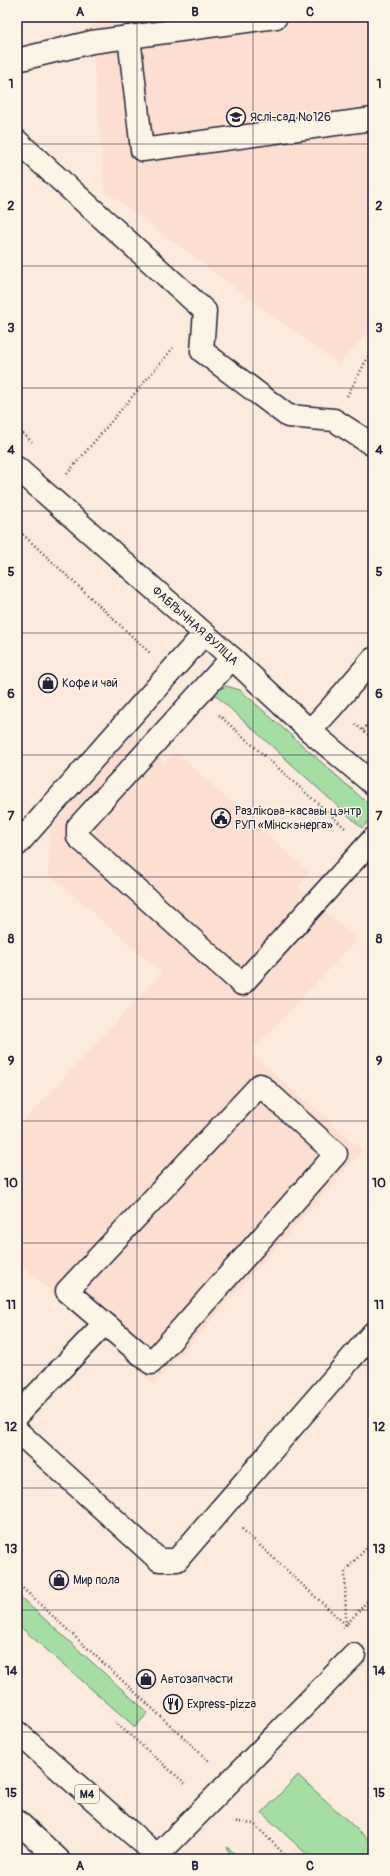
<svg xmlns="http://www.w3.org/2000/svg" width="390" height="1876" font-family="Pangolin,sans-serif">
<rect width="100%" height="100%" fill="#fcebdc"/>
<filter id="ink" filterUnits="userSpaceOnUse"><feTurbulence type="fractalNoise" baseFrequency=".025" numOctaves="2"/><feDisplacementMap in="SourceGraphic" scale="8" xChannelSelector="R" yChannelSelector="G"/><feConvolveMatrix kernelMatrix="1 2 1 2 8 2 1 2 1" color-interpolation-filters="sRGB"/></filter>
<g filter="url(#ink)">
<g fill="#fddfd1">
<path d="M89,17h284v312l-35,35 -233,-173z"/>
<path d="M132,735l32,27 11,-11 135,122 -12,14 59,53 -107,113 113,97 -209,235 -137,-124v-133l144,-155 -113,-100 2,-46z"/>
</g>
<g fill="#a4dea3" stroke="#63806f">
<path d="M226,686l14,4 133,118 -2,-1c3,9 -3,15 -9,21l-149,-135z"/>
<path d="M17,1594l131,119 -13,14 -118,-103z"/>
<path d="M298,1775l75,69v15h-61l-50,-46z"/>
<path d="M227,1847l15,12h-11z"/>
</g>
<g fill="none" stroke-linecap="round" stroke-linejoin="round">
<defs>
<g id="minor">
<path d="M129,37l13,113 231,-31"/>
<path d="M17,60l75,-18 184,-25"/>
<path d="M17,141l188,170 -3,40 86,65 46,4 39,25"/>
<path d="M17,468l215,190 78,73 63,53"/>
<path d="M232,658l-154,169v10l164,147 131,-145"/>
<path d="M310,731l21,-23 42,-49"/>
<path d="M17,845l187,-211"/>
<path d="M260,1085l76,69 -185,209 -84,-72z"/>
<path d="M17,1415l87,-91"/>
<path d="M17,1431l142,129h18l196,-227"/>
<path d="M157,1856l197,-201"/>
</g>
<g id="major">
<path d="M17,1732l144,127"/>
<path d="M17,1821l41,38"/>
</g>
</defs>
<use href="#minor" stroke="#22223b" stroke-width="25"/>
<use href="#major" stroke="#22223b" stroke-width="25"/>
<g stroke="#22223b" stroke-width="2.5" stroke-dasharray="1 3" stroke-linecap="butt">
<path d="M347,396l26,-48"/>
<path d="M17,428l15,14"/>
<path d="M67,474l106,-126"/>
<path d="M17,529l133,124"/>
<path d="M219,715l126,113"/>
<path d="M355,724l18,15"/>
<path d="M363,730l10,-12"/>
<path d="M242,1529l104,96 27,-30"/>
<path d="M17,1583l192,178"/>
<path d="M343,1628l3,-3 -1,-54 28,-30"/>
<path d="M115,1722l72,63"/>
<path d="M232,1821l22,3 35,35"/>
</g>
<use href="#minor" stroke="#fcf5e5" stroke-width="22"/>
<use href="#major" stroke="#fcf5e5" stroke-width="22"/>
</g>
</g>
<path fill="none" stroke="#22223b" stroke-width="1" stroke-opacity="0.55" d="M137,17v1842M253,17v1842M17,144h356M17,266h356M17,388h356M17,511h356M17,633h356M17,755h356M17,877h356M17,999h356M17,1121h356M17,1243h356M17,1365h356M17,1488h356M17,1610h356M17,1732h356"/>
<defs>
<symbol id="school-ring" viewBox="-11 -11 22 22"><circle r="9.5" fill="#fcf5e5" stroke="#22223b" stroke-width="1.5"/><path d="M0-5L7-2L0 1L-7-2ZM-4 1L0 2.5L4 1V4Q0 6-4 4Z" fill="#22223b"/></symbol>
<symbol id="shop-ring" viewBox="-11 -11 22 22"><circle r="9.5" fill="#fcf5e5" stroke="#22223b" stroke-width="1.5"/><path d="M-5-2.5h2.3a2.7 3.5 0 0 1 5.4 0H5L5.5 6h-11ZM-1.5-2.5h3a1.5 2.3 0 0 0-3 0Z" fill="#22223b"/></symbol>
<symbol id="civic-ring" viewBox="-11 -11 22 22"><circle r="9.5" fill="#fcf5e5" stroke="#22223b" stroke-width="1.5"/><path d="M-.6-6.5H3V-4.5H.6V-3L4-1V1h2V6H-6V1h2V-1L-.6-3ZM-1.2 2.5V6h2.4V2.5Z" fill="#22223b"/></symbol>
<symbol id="restaurant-ring" viewBox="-11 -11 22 22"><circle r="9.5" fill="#fcf5e5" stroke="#22223b" stroke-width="1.5"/><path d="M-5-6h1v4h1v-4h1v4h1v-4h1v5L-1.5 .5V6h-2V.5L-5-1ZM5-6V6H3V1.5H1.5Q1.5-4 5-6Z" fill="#22223b"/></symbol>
</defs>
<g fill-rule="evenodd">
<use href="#school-ring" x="225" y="106" width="22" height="22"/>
<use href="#shop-ring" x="37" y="672" width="22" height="22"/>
<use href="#civic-ring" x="210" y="807" width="22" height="22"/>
<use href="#shop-ring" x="48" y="1569" width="22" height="22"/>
<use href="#shop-ring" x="135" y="1668" width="22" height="22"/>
<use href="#restaurant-ring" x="162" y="1693" width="22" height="22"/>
</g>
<g text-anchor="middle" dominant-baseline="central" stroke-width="3" stroke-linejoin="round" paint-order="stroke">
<rect fill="#fcf5e5" stroke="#63616e" stroke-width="1" x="75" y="1785" width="24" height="18" rx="3"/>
<g font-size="11" font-weight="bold" fill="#22223b">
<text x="87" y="1794">М4</text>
</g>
<g font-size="12" fill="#22223b" stroke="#fcf5e5" text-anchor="start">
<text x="250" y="117">Яслі-сад №126</text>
<text x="62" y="683">Кофе и чай</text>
<text x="235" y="811">Разлікова-касавы цэнтр<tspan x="235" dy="14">РУП «Мінскэнерга»</tspan></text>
<text x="73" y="1580">Мир пола</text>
<text x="160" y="1679">Автозапчасти</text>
<text x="187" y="1704">Express-pizza</text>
</g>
<g font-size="12" fill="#22223b" stroke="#fcf5e5">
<text transform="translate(195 626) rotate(42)">ФАБРЫЧНАЯ ВУЛІЦА</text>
</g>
</g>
<rect width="390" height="1876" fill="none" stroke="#fcf5e5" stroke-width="44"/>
<rect x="22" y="22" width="346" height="1832" fill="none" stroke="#22223b" stroke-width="1.5"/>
<g font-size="13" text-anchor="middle" font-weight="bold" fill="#22223b">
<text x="80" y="16">A</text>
<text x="195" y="16">B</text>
<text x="310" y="16">C</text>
<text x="11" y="88">1</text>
<text x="379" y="88">1</text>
<text x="11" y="210">2</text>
<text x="379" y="210">2</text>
<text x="11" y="332">3</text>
<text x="379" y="332">3</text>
<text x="11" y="454">4</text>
<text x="379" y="454">4</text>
<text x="11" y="576">5</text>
<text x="379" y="576">5</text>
<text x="11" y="698">6</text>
<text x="379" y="698">6</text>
<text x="11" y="820">7</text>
<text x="379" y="820">7</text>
<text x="11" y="943">8</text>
<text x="379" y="943">8</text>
<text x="11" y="1065">9</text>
<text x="379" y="1065">9</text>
<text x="11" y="1187">10</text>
<text x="379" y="1187">10</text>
<text x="11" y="1309">11</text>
<text x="379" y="1309">11</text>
<text x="11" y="1431">12</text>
<text x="379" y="1431">12</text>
<text x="11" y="1553">13</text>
<text x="379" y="1553">13</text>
<text x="11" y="1675">14</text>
<text x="379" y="1675">14</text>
<text x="11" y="1797">15</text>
<text x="379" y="1797">15</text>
<text x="80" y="1870">A</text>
<text x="195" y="1870">B</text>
<text x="310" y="1870">C</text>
</g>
</svg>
